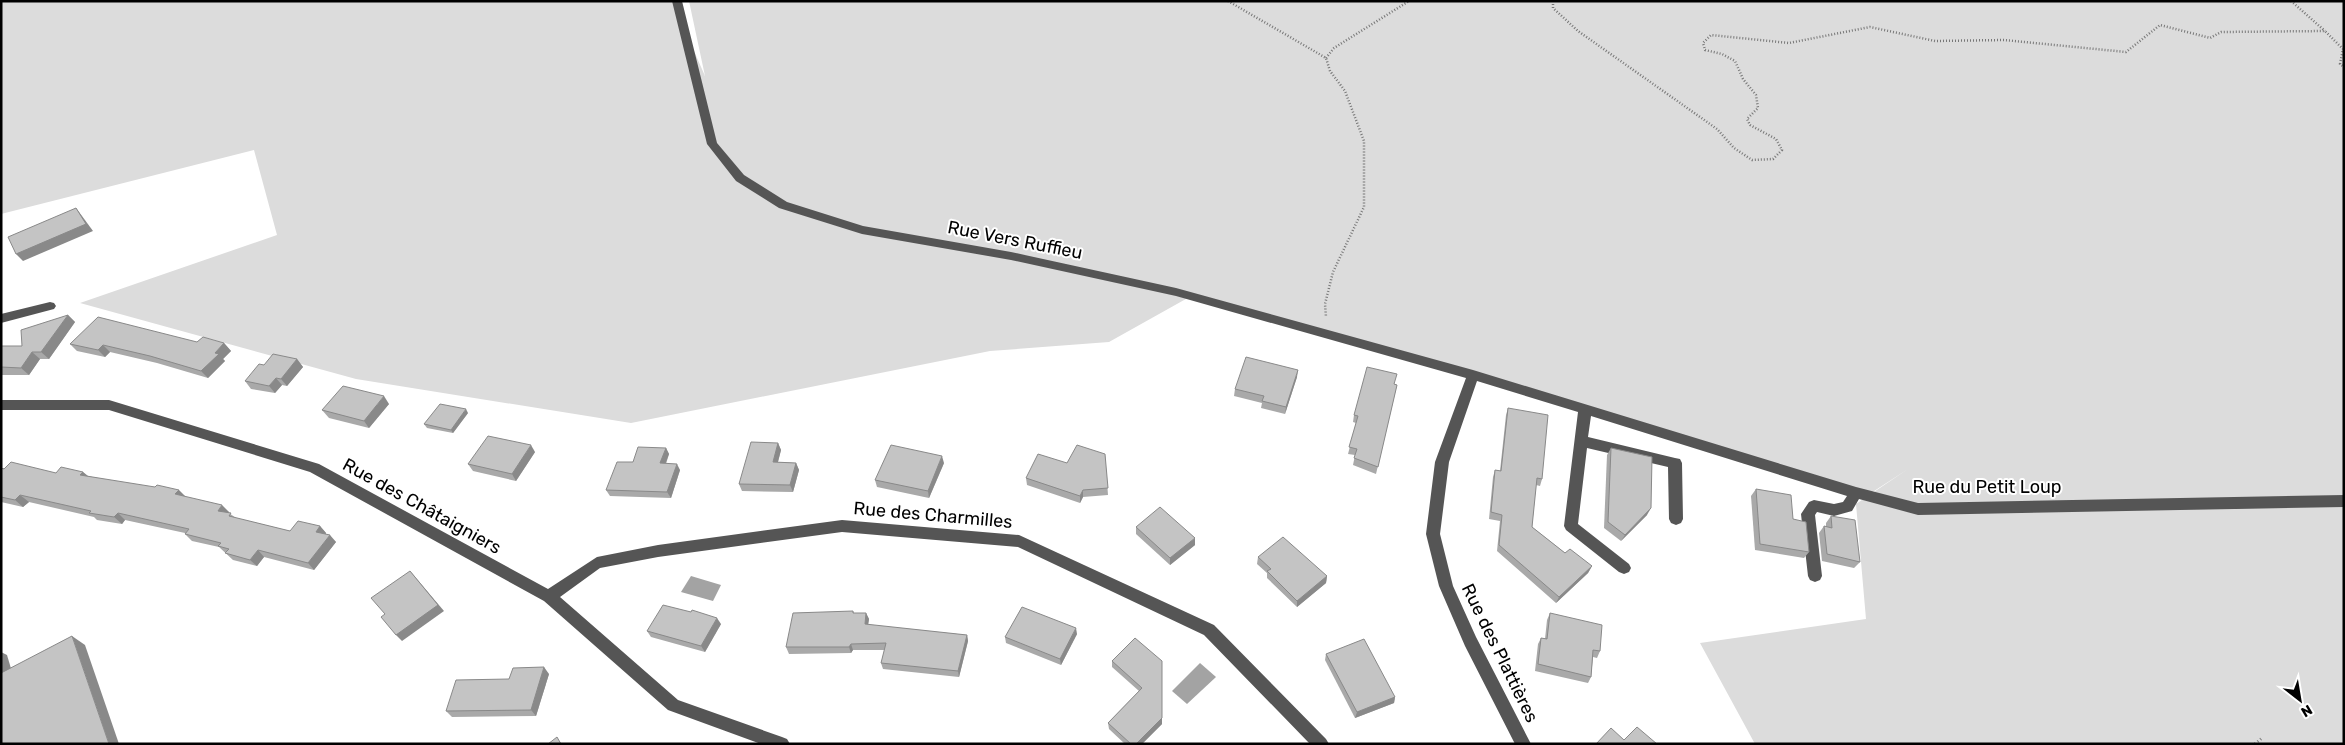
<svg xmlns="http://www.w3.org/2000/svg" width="2345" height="745" font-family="Rubik,sans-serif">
<rect width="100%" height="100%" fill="#fff"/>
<path fill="#dcdcdc" d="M1,1h671l33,75 -16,-75h1655v743h-589l-55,-101 166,-24 -10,-115 52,-35 -40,26 -675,-200 -84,47 -119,9 -359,72 -275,-44 -276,-76 197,-68 -23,-85 -253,64z"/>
<g fill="#a3a3a3">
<path d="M691,576l30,9 -8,16 -32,-9z"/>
<path d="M1200,663l16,14 -29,27 -15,-13z"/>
</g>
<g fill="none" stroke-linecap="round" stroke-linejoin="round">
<g stroke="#777" stroke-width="2.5" stroke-dasharray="1 2" stroke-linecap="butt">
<path d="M1228,1l98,57 4,13 15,20 19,50v66l-31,65 -8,32 1,13"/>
<path d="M1553,1v7l25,23 139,98 17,19 18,12 21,-1 9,-9 -6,-11 -26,-14 -3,-6 11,-11 -2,-13 -13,-16 -8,-18 -13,-7 -17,-4 -2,-7 8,-8 78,8 81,-16 65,14 69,-1 122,12 34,-27 50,13 11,-6 104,-1 18,18 -3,15 4,3"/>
<path d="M2291,1l34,30"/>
<path d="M1326,58l8,-10 75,-47"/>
</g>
<path stroke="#777" stroke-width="3" stroke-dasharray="1 2.5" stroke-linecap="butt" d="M2255,744l7,-6"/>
<g fill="#555" fill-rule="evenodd">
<path d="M672,1h10l35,142 27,32 43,27 76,24 148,26 165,36 297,82 383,117 62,16 426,-8v12l-426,8 -59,-16 -7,12 -18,5 -17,-4 -2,3 7,61 -2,4 -5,2 -5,-2 -2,-4 -7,-62 8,-12 5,-2 20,4 9,-2 4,-6 -256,-80 -3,21 87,21 5,1 2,4 1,56 -2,4 -5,2 -5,-2 -2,-4 -1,-52 -81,-19 -9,76 51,40 2,4 -2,4 -5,2 -5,-2 -53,-42 -2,-4 14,-114 -101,-31 -28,81 -9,72 13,52 23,51 55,107h-16l-50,-98 -26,-60 -13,-52 9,-72 31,-84 -290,-82 -165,-36 -149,-26 -83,-26 -43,-27 -29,-37z"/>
<path d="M50,302l4,1 2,3 -2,3 -53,14v-9z"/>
<path d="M1,400h108l210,64 229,125 49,-32 61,-12 184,-25 177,15 195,90 112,114 3,5h-19l-106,-109 -186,-88 -176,-15 -184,25 -58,11 -40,29 118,103 104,37 5,2 3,5h-29l-93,-34 -124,-109 -234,-129 -201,-62h-108z"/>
</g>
</g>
<g fill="#a9a9a9">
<path d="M68,315l7,7 -26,37h-9l-11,16h-28v-29h21z"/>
<path d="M197,342l27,1 7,8 -8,8 2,2 -17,17 -51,-15 -47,-11 -5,5 -28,-6 -7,-7z"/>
<path d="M297,359l6,8 -16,19 -5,-1 -7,8 -24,-4 -6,-8 19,-16z"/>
<path d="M1297,377l-12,37 -24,-6 1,-5 -28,-7 1,-7z"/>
<path d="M1395,384l2,1 -21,89 -23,-9 2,-10 -7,-1 8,-31 -3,-1 1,-7z"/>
<path d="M389,404l-20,24 -40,-10 -7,-8z"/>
<path d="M1508,408l34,71 -2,7 -4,-1 -4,42 33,26 27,13 -4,7 -32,30 -59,-52 3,-30 -11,-2 4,-42 2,-7 5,1 6,-56z"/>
<path d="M468,413l-15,20 -26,-5 -3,-4z"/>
<path d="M778,443l3,7 -3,12 18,1 3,7 -6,22 -51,-1 -3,-7z"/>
<path d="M666,448l3,6 -3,10 14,6 -9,28 -61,-2 -4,-6 27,-28z"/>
<path d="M1611,448l36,67 -26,26 -17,-13 3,-73z"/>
<path d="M535,452l-19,29 -43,-10 -5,-7z"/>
<path d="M1105,454l3,41 -25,2 -3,6 -53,-18 -1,-7 41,-15z"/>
<path d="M944,463l-15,35 -52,-11 -2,-7z"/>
<path d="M1,468l55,5 27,-1 5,4 98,21 43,15v1l7,5 54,13 30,-5 6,7v1l10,8 -22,28 -50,-13 -7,9 -24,-6 -14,-13 -27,-6 -7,-7v-1l-60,-13 -3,4 -25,-4 -3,-3 -65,-15 -6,5 -22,-5z"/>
<path d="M1756,489l37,30 16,33 -5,6 -49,-8 -4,-54z"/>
<path d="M1831,516l29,46 -6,6 -32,-7 -3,-28 5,-7 2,1v-4z"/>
<path d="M1136,527l59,18 -25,20 -34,-31z"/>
<path d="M1258,557l69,19 -1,7 -29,24 -30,-29v-5l-10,-9z"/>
<path d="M853,611l1,2h12l3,6 -1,6 99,10 1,6 -9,36 -76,-8 -2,-6 4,-13h-32l-2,3 -62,1 -3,-7z"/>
<path d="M1550,613l50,38 -3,7 -4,-1 -2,20 -3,6 -53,-12 3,-27 3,-6 4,1 2,-19z"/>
<path d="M721,624l-16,28 -54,-15 -4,-6z"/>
<path d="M1077,634l-16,31 -55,-22 -1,-6z"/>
<path d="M1135,638l27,86 -20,20h-17l-16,-15 -1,-6 31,-32 -27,-24v-6z"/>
<path d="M1326,654l69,43 -1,6 -39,15 -30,-58z"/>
<path d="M549,674l-13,42 -84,1 -6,-6 63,-32z"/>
</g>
<g fill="#898989">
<path d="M76,208l6,8 11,15 -70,30 -7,-7z"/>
<path d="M68,315l7,7 -26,37 -8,-7z"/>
<path d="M224,343l7,8 -8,8 2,2 -17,17 -7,-7 14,-18z"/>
<path d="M103,345l7,7 -5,5 -7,-7z"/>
<path d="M32,352l8,7 -11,16 -8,-7z"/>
<path d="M297,359l6,8 -16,19 -6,-7z"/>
<path d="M1298,370l-1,7 -12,37 1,-7z"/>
<path d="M276,378l6,7 -7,8 -6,-7z"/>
<path d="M384,396l5,8 -20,24 -5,-7z"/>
<path d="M466,409l2,4 -15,20 -2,-3z"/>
<path d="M778,443l3,7 -5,19 -3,-7z"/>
<path d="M531,445l4,7 -19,29 -4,-7z"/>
<path d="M666,448l3,6 -6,16 -3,-7z"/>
<path d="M942,456l2,7 -15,35 -1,-7z"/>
<path d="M796,463l3,7 -6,22 -3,-7z"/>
<path d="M677,464l3,6 -9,28 -4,-6z"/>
<path d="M83,472l8,7 -11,-4z"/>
<path d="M179,490l7,7 -11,-3z"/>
<path d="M1083,490v7l-3,6v-7z"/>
<path d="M20,495l9,7 -6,5 -8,-7z"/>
<path d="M222,505l7,7 -4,5 -7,-6z"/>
<path d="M1651,508l-4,7 -26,26 4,-6z"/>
<path d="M118,513l7,7 -3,4 -8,-7z"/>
<path d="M320,526l6,7 -4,6 -6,-7z"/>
<path d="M330,535l6,7 -22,28 -6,-7z"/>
<path d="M1195,538v7l-25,20v-7z"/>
<path d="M258,550l6,7 -7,9 -7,-6z"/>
<path d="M1592,566l-4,7 -32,30 3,-6z"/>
<path d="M410,571l34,40 -42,30 -6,-6z"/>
<path d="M1327,576l-1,7 -29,24v-6z"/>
<path d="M866,613l3,6 -2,12 -2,-7z"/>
<path d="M717,618l4,6 -16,28 -4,-6z"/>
<path d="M1076,628l1,6 -16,31 -1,-6z"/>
<path d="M967,635l1,6 -9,36 -1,-6z"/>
<path d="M72,636l13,9 34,99h-10z"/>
<path d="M851,644l2,6 -2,3 -2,-6z"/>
<path d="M1,652l6,3 8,27 -14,-8z"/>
<path d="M544,667l5,7 -13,42 -5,-6z"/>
<path d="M1162,667v57l-20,20h-6z"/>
<path d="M1395,697l-1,6 -39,15 2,-6z"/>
</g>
<g fill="#c4c4c4" stroke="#898989">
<path d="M76,208l10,16 -70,30 -8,-17z"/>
<path d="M68,315l-27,37h-9l-11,16 -20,-1v-21h21l-1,-16z"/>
<path d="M98,317l99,25 6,-5 21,6 -9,10 4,1 -18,17 -51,-15 -47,-11 -5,5 -28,-6z"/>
<path d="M273,354l24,5 -16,20 -5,-1 -7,8 -24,-5 14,-17 5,1z"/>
<path d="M1246,357l52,13 -12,37 -24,-6 2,-5 -29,-7z"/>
<path d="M1367,367l30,7 -3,10 3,1 -19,82 -24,-9 3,-9 -8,-2 9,-31 -4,-1z"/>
<path d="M343,386l41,10 -20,25 -42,-11z"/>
<path d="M440,404l26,5 -15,21 -27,-6z"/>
<path d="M1508,408l40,7 -6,64 -5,-1 -5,49 33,26 5,-4 22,17 -33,31 -60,-52 3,-30 -11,-3 4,-42 6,1z"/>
<path d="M488,436l43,9 -19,29 -44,-10z"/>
<path d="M751,442l27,1 -5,19 23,1 -6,22 -51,-1z"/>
<path d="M891,445l51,11 -14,35 -53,-11z"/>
<path d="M1077,445l28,9 3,34 -25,2 -3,6 -54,-18 12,-24 29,9z"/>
<path d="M638,447l28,1 -6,15 17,1 -10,28 -61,-2 11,-28h16z"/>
<path d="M1611,448l41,9 -1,51 -26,27 -17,-13z"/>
<path d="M11,462l45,11 5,-6 22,5 -3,3 75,12 2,-2 22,5 -4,4 47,11 -4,6 13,2 -2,3 61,15 8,-10 22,5 -4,6 14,3 -22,28 -50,-13 -8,10 -25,-7 4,-4 -11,-3 3,-3 -36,-9 4,-5 -71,-16 -4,4 -25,-4 2,-2 -71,-16 -5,5 -14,-3v-29l3,1z"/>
<path d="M1756,489l35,6 2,24 13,3 3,30 -49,-8z"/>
<path d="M1160,507l35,31 -25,20 -34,-31z"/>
<path d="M1831,516l24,4 5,42 -33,-8 -3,-28 8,2z"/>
<path d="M1283,537l44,39 -30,25 -30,-30 4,-2 -13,-12z"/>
<path d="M410,571l28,34 -42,30 -15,-18 4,-3 -14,-16z"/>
<path d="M663,605l28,7 1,-2 25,8 -16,28 -54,-15z"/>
<path d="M1022,607l54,21 -16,31 -55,-22z"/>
<path d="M853,611v2h13l-1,11 102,11 -9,36 -77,-8 5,-20 -35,1 -2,3h-63l7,-34z"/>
<path d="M1550,613l52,12 -2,26 -7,-1 -2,27 -53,-13 3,-26 6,1z"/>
<path d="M72,636l37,108h-108v-71z"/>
<path d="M1135,638l27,23v57l-26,26h-5l-23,-21 34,-35 -30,-27z"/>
<path d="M1364,639l31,58 -38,15 -31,-58z"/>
<path d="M544,667l-13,43 -85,1 10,-31 53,-1 4,-11z"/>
<path d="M1637,727l20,17h-61l15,-16 13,12z"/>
<path d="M557,737l4,7h-13z"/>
</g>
<g text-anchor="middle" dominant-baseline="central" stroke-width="4" stroke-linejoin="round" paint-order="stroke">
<g font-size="18" fill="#000" stroke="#fff">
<text transform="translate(1015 240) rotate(11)">Rue Vers Ruffieu</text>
<text x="1987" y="487">Rue du Petit Loup</text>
<text transform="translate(422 506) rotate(29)">Rue des Châtaigniers</text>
<text transform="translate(933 515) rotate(5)">Rue des Charmilles</text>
<text transform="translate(1500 653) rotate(64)">Rue des Plattières</text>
</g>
</g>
<rect width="2345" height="745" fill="none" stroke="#000000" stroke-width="5"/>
<g transform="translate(2300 700) rotate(149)" stroke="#ffffff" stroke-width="4" paint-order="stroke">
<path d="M0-4L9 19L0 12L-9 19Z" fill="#000000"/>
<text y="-8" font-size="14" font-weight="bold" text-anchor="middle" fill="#000000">N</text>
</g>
</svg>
